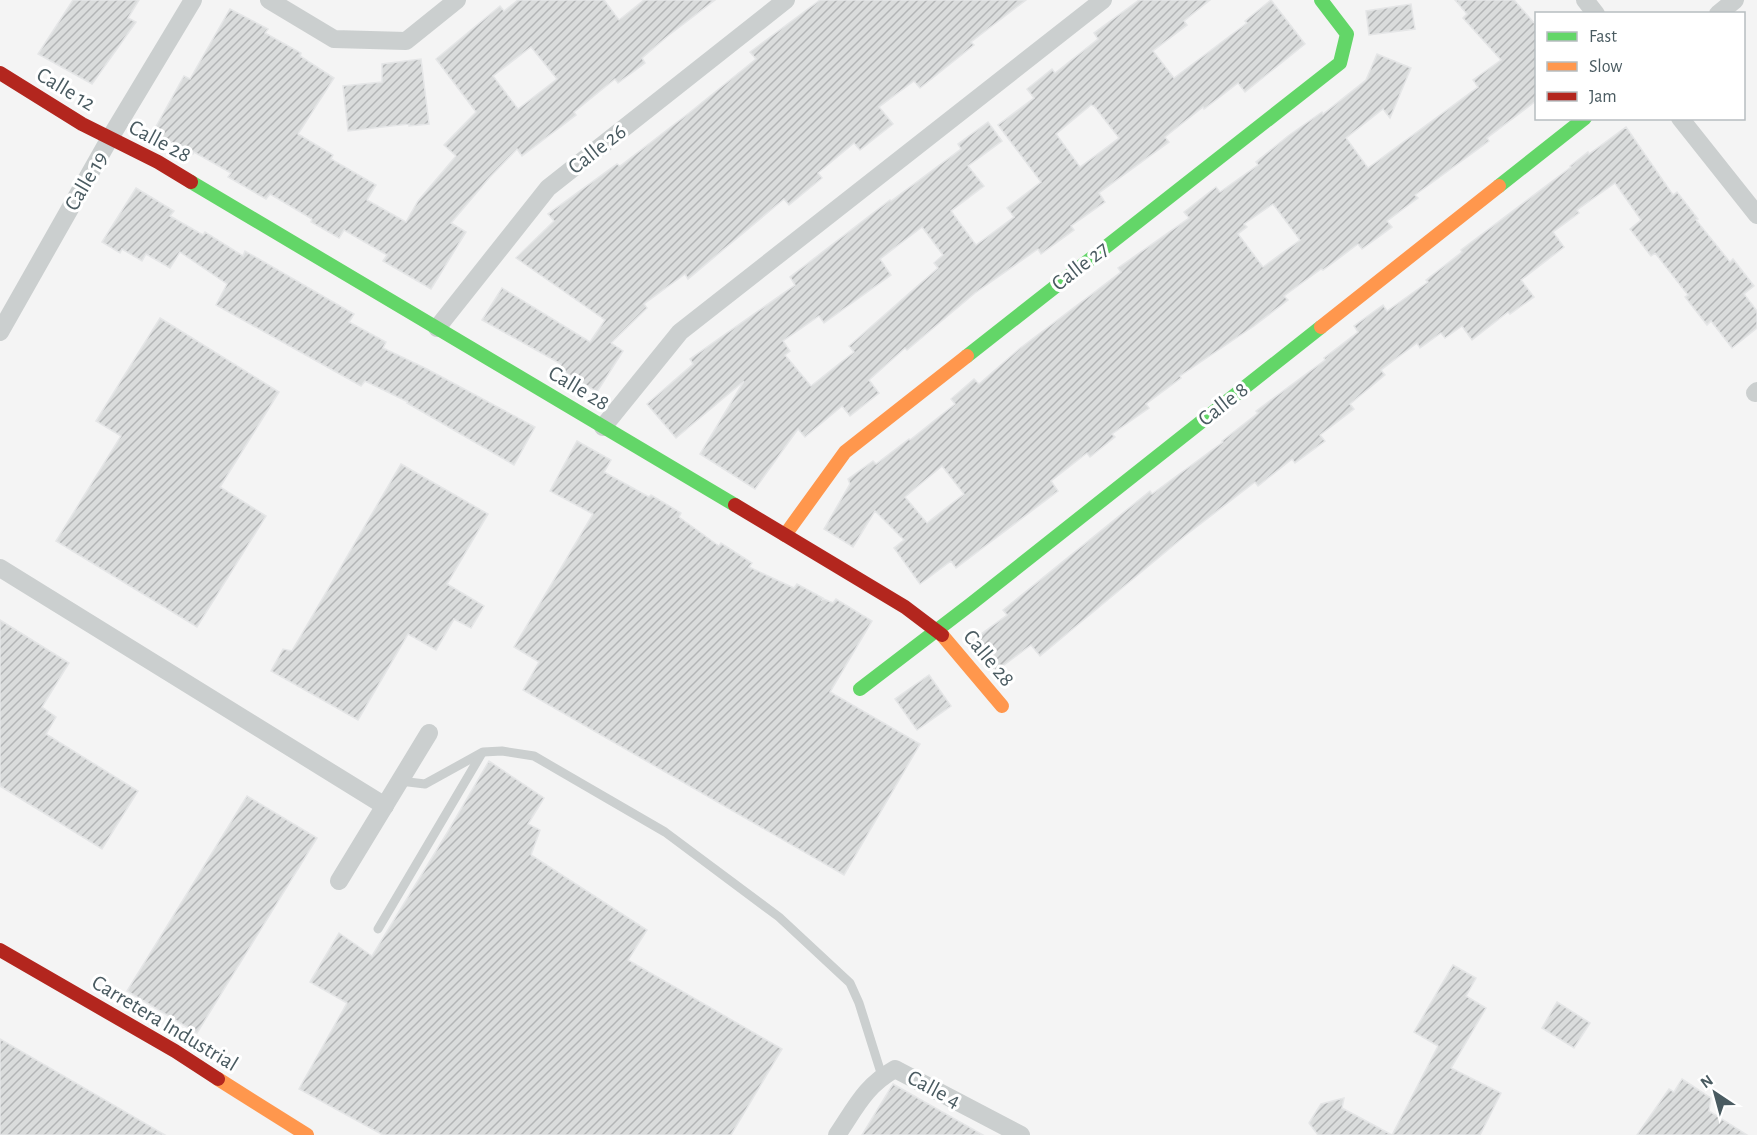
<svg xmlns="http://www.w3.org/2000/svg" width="1757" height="1135" font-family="'Alegreya Sans',sans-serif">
<defs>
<pattern id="building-hatch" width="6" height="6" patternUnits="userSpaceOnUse" patternTransform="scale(1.5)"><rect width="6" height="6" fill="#dadcdc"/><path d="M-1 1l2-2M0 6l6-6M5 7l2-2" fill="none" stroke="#b3b5b6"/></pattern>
</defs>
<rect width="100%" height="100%" fill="#f4f4f4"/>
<g fill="url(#building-hatch)" stroke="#e5e6e7" stroke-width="1.5" fill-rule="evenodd">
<path d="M73,0h66l-11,18 8,4 -44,62 -54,-30z"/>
<path d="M518,0h86l15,20 25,-20h71l-46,35 -27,23 3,5 -27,20 -3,-4 -41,33 2,3 -54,41 -5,-7 -28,29 -38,45 15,9 -35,57 -48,-28 4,-6 -43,-25 -5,8 -28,-16 1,-3 -42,-25 -4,5 -38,-22 3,-4 -37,-21 -1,2 -40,-22 31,-56 6,3 40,-70 38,20 -3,4 36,20 -1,3 34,22 -36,56 35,21 -2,4 45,26 -9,15 39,22 12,-21 38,-45 -12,-11 32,-33 -40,-53 64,-53 4,5zM531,47l26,32 -39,30 -25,-33z"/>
<path d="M820,0h206l-55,42 3,3 -54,43 -6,-7 -35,26 14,17 -33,26 -6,-7 -36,30 4,5 -33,27 -5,-6 -96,80 -3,-5 -41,30 3,4 -36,35 12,8 -26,41 -39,-24 3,-4 -79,-44 20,-32 88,54 15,-22 -89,-62 38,-37 -6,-7 69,-50 3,2 69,-53 67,-54 -6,-7z"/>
<path d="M1139,0h71l-26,21 3,4 -34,26 21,27 73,-55 -2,-2 26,-21 34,44 -60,48 -7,-9 -34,26 -1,-2 -38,30 4,5 -70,51 6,9 -34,24 3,4 -33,24 -3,-5 -63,44 -68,57 -2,-2 -36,32 10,13 -29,23 -8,-10 -37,31 -7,-8 -43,60 -55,-35 44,-73 -68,57 -29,-34 46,-40 -3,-5 105,-74 -5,-8 100,-77 1,1 70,-52 -3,-5 30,-22 14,19 -34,25 16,20 -33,25 25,34 38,-28 -7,-9 34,-26 -43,-57 36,-27 -7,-9 25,-20 3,4 43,-34 -4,-6zM1091,105l3,1 25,32 -39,29 -24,-33zM922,227l21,28 -9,8 4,5 -89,78 5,6 -43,34 -26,-31 5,-4 -7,-10 36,-25 5,7 67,-48 -11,-16z"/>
<path d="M1455,0h59l22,25v76l-49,37 2,3 -74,54 3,3 -31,23 5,6 -30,22 -4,-5 -35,26 -2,-1 -37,27 4,4 -34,26 -74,50 1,2 -35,26 3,4 -37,26 3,3 -25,20 -3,-4 -36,28 7,10 -102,77 -5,-7 -31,23 -26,-36 10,-8 -29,-29 -22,36 -29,-18 26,-45 -2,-5 25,-18 3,3 33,-25 1,1 45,-36 -4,-5 23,-20 5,5 40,-35 102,-77 -3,-4 71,-50 -5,-6 32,-25 4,5 38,-27 -2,-3 32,-26 34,-24 1,2 43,-34 11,-26 34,14 -21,50 -7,-9 -37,29 22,30 110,-81 -5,-7 28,-20 -38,-42 4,-4zM1273,204l27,36 -37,27 -25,-33 9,-7 -3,-3zM942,466l22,28 -37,29 -22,-26z"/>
<path d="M1411,4l4,25 -46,6 -3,-24z"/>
<path d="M421,59l8,65 -20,2v-2l-61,7 -5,-45 39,-4v-18z"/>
<path d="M1626,127l47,68 4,-3 21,27 -2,1 34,42 3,-3 21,27 -10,8 13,17v17l-25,20 -21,-27 -4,4 -22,-28 3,-2 -33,-42 -4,3 -21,-27 11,-9 -26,-37 -38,27 2,3 -26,19 11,15 -43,33 13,17 -24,17 -2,-2 -36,28 -10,-14 -17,12 -4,-5 -21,15 -3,-5 -36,27 4,5 -35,29 4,5 -34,26 5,6 -30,22 -3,-4 -34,27 -3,-4 -69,53 -146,121 -9,-11 -35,26 -23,-31 34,-25 -4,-5 147,-119 2,3 71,-52 -1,-1 36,-28 -2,-2 69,-51 -1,-2 34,-26 -4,-6 29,-21 4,6 41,-29 -2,-2 36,-28 -1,-2 110,-83 -1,-1 18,-14 1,2z"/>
<path d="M136,188l38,23 -4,5 33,19 2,-3 38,24 2,-5 109,63 -5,8 37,20 -3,6 44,21 108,58 -21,38 -107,-62 1,-1 -43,-21 -4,5 -145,-81 11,-21 -47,-32 -10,16 -24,-14 -4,7 -20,-12 -2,4 -18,-11z"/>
<path d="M160,318l119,74 -59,95 46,29 -69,111 -141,-86 65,-105 -25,-15z"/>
<path d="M577,441l34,19 -7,12 45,25 2,-2 30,18 -2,4 40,29 2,-3 31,20 -3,4 45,21 3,-4 26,14 -1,2 2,-1 9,4 3,-4 36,22 -42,71 90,52 -76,131 -321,-185 16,-28 -25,-15 79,-133 -43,-23z"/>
<path d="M401,464l87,50 -41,70 37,22 -13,22 -17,-9 -18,31 -28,-16 -50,86 -87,-49 12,-22 9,2z"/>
<path d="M0,620l69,43 -27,44 14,10 -10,17 92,57 -36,58 -102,-63z"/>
<path d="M929,675l22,31 -34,24 -22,-31z"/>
<path d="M489,761l55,37 -16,26 12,6 -9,25 116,75 -19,30 154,89 -51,86h-348l-84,-46 48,-86 -37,-21 29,-49 33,23 75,-123z"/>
<path d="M247,796l70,42 -120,195 -70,-42z"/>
<path d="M1453,965l23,13 -10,18 20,12 -35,60 50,25 -21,42h-162l-9,-12 12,-19 23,-6 -2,10 50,27 46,-89 -24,-14z"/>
<path d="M1557,1002l33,21 -16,25 -32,-20z"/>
<path d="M0,1039l165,96h-165z"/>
<path d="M1682,1079l29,19 -2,13 38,24h-110l32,-46 5,3z"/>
<path d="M893,1084l90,51h-121z"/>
</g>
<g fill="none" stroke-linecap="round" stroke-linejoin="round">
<g stroke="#cbcfcf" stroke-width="9">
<path d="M400,781l25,3 58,-32 19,-1 32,5 131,76 114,85 71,66 9,20 23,73"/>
<path d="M378,929l104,-176"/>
</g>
<g stroke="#cbcfcf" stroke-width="18">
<path d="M269,0l65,39 72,2 51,-41"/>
<path d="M1585,0l11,14"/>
<path d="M1718,14l17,-14"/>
<path d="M1680,118l77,97"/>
<path d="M437,328l111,-140 238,-188"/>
<path d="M0,332l110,-194 83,-138"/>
<path d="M1755,393l2,-2"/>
<path d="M603,427l77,-95 423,-332"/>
<path d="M0,568l385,238"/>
<path d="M339,881l90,-148"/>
<path d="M837,1135c19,-28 28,-49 58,-66l126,66"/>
</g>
<g stroke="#63d668" stroke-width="14">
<path d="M191,182l544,323"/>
<path d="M1499,186l86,-68"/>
<path d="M967,356l373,-293 7,-29 -26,-34"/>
<path d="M860,689l111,-85 350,-277"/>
</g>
<g stroke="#ff974d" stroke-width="14">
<path d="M1321,327l178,-141"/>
<path d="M785,535l60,-83 122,-96"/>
<path d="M942,635l60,71"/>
<path d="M218,1079l89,56"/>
</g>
<g stroke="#b3261e" stroke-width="14">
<path d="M0,73l82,51 76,38 33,20"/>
<path d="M735,505l170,102 37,28"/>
<path d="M0,950l175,101 43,28"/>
</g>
</g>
<g text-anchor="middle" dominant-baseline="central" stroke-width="6" stroke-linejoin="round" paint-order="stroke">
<g font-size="22" fill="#4a5b61" stroke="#fff">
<text transform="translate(66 89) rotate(31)">Calle 12</text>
<text transform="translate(160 141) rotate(28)">Calle 28</text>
<text transform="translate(597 149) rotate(-38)">Calle 26</text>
<text transform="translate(86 181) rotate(-60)">Calle 19</text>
<text transform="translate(1080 266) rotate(-38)">Calle 27</text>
<text transform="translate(579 388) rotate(31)">Calle 28</text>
<text transform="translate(1223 404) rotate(-38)">Calle 8</text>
<text transform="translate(989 658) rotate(50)">Calle 28</text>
<text transform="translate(165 1023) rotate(31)">Carretera Industrial</text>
<text transform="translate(934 1089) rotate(28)">Calle 4</text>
</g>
</g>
<rect x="1535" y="12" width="210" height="108" fill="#ffffff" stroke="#b7bdc0" stroke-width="1.5"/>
<rect x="1547" y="32" width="30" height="9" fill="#63d668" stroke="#b7bdc0" stroke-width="1.5"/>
<text x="1589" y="42" font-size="18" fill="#4a5b61">Fast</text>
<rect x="1547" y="62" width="30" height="9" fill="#ff974d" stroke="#b7bdc0" stroke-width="1.5"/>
<text x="1589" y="72" font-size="18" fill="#4a5b61">Slow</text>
<rect x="1547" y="92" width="30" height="9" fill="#b3261e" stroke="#b7bdc0" stroke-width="1.5"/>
<text x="1589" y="102" font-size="18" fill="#4a5b61">Jam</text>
<g transform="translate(1715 1093) rotate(324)" stroke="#ffffff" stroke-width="4.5" paint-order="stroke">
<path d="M0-4.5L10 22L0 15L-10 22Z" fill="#4a5b61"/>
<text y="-9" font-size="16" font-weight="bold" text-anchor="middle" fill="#4a5b61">N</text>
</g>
</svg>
